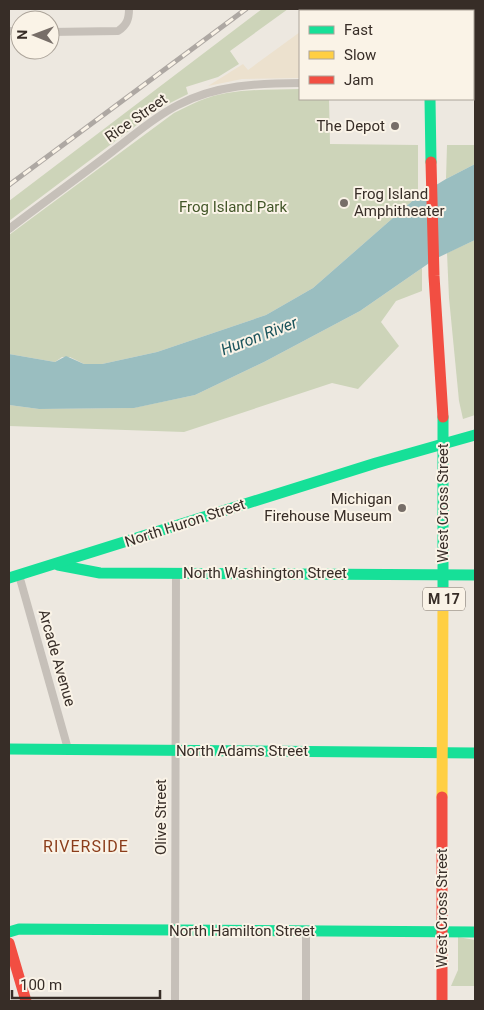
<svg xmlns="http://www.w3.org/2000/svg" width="484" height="1010" font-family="Roboto,sans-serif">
<rect width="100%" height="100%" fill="#ede8e0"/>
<g fill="#cdd4b9">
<path d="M262,9h26l-58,42 9,13 -21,13 -32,10 2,7 -30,15 -149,112v-20z"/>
<path d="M300,89v10h29l1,45 88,1v51l-105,92 -47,27 -109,37 -55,12h-18l-14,-7h-8l-7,5 -46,-8v-119l165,-122c8,-4 16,-8 25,-12 31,-13 68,-11 101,-12z"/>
<path d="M447,145h28v19l-29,15z"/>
<path d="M475,240v175l-12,4 -4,-18 -10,-103 -2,-45z"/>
<path d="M422,268v23l-26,10 -15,21 18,24 -41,43 -26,-6 -148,49 -175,-6v-21l30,4 94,-1 62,-13 69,-33 96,-51z"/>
<path d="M458,937l17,3v46h-24l7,-16z"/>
</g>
<path fill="#ece1ce" d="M300,32v46l-58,1 -34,7 35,-22 5,6z"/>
<path fill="#9abec0" d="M475,164v76l-40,19 -75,52 -96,51 -69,33 -61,13 -95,1 -30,-4v-51l46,8 11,-6 18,8h18l55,-12 109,-37 47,-27 105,-92 28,-17z"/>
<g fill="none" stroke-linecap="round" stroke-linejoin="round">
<g stroke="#c6c0b9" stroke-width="8">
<path d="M9,31h11"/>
<path d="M50,32l68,-1c9,-6 11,-12 11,-22"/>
<path d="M9,229c34,-26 69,-51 104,-78 20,-15 41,-34 65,-46 37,-20 81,-22 122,-22"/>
<path d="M19,575l49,174"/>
<path d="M175,1001l1,-428"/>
<path d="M306,1001v-69"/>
</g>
<g stroke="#16e098" stroke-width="11">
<path d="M426,9l1,2"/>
<path d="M436,9v2"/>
<path d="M430,99l1,63"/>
<path d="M58,565l42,8 375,2"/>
<path d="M9,578l367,-115 67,-19v-27"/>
<path d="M443,600v-156l32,-9"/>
<path d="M9,749l466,4"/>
<path d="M9,932l10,-3 456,3"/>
</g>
<path stroke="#ffcf43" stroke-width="11" d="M442,797l1,-197"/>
<g stroke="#f24e42" stroke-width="11">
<path d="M431,162l3,114 9,141"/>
<path d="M9,943l17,58"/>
<path d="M442,1001v-204"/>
</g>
<defs>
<path id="rail" d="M9,185l237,-176"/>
</defs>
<use href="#rail" stroke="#aea8a3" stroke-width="5"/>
<use href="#rail" stroke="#faf3e7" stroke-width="3" stroke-dasharray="9" stroke-linecap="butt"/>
</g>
<g fill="#776e68" stroke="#faf3e7" stroke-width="2">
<circle cx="395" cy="126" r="5"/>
<circle cx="344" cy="203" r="5"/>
<circle cx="402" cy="508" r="5"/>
</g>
<g text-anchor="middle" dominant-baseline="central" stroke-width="4" stroke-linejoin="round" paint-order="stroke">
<rect fill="#faf3e7" stroke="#726861" stroke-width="1" x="423" y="587.5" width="42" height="23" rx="4"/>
<g font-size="14" font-weight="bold" fill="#372d27">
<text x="444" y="599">M 17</text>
</g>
<g font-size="15" fill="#372d27" stroke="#faf3e7">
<text transform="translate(136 118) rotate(-35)">Rice Street</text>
<text transform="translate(443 503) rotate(-90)">West Cross Street</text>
<text transform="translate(185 523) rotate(-18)">North Huron Street</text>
<text x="265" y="573">North Washington Street</text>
<text transform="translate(57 658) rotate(74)">Arcade Avenue</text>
<text x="242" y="751">North Adams Street</text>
<text transform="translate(161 817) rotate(-90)">Olive Street</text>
<text transform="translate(442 908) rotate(-90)">West Cross Street</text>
<text x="242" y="931">North Hamilton Street</text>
</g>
<g font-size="15" fill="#372d27" stroke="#faf3e7" text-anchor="end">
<text x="385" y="126">The Depot</text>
<text x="354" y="194" text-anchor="start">Frog Island<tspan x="354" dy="17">Amphitheater</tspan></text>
<text x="392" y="499">Michigan<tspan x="392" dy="17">Firehouse Museum</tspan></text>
</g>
<g font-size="15" fill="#435729" stroke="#faf3e7">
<text x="233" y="207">Frog Island Park</text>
</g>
<g font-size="16" font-style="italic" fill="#1a535b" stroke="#faf3e7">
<text transform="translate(259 336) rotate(-21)">Huron River</text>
</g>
<g font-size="16" letter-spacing="1" fill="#8b3d1b" stroke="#faf3e7">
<text x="86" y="846">RIVERSIDE</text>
</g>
</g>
<rect width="484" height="1010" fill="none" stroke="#372d27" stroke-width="20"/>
<rect x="299" y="10" width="175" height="90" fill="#faf3e7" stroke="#aca49a"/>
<rect x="309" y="26" width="25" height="8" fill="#16e098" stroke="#aca49a"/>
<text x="344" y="35" font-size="15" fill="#372d27">Fast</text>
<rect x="309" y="51" width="25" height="8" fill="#ffcf43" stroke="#aca49a"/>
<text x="344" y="60" font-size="15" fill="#372d27">Slow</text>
<rect x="309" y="76" width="25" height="8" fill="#f24e42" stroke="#aca49a"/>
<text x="344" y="85" font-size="15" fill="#372d27">Jam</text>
<g transform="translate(35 35) rotate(271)"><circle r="24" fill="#faf3e7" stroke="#aca49a"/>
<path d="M0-4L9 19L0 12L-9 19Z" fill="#776e68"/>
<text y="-8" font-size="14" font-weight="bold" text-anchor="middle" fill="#372d27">N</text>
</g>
<path d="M12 990v8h148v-8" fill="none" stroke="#372d27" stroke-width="2.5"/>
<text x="20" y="990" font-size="15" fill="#372d27" stroke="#faf3e7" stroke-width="4" paint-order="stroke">100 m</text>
</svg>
